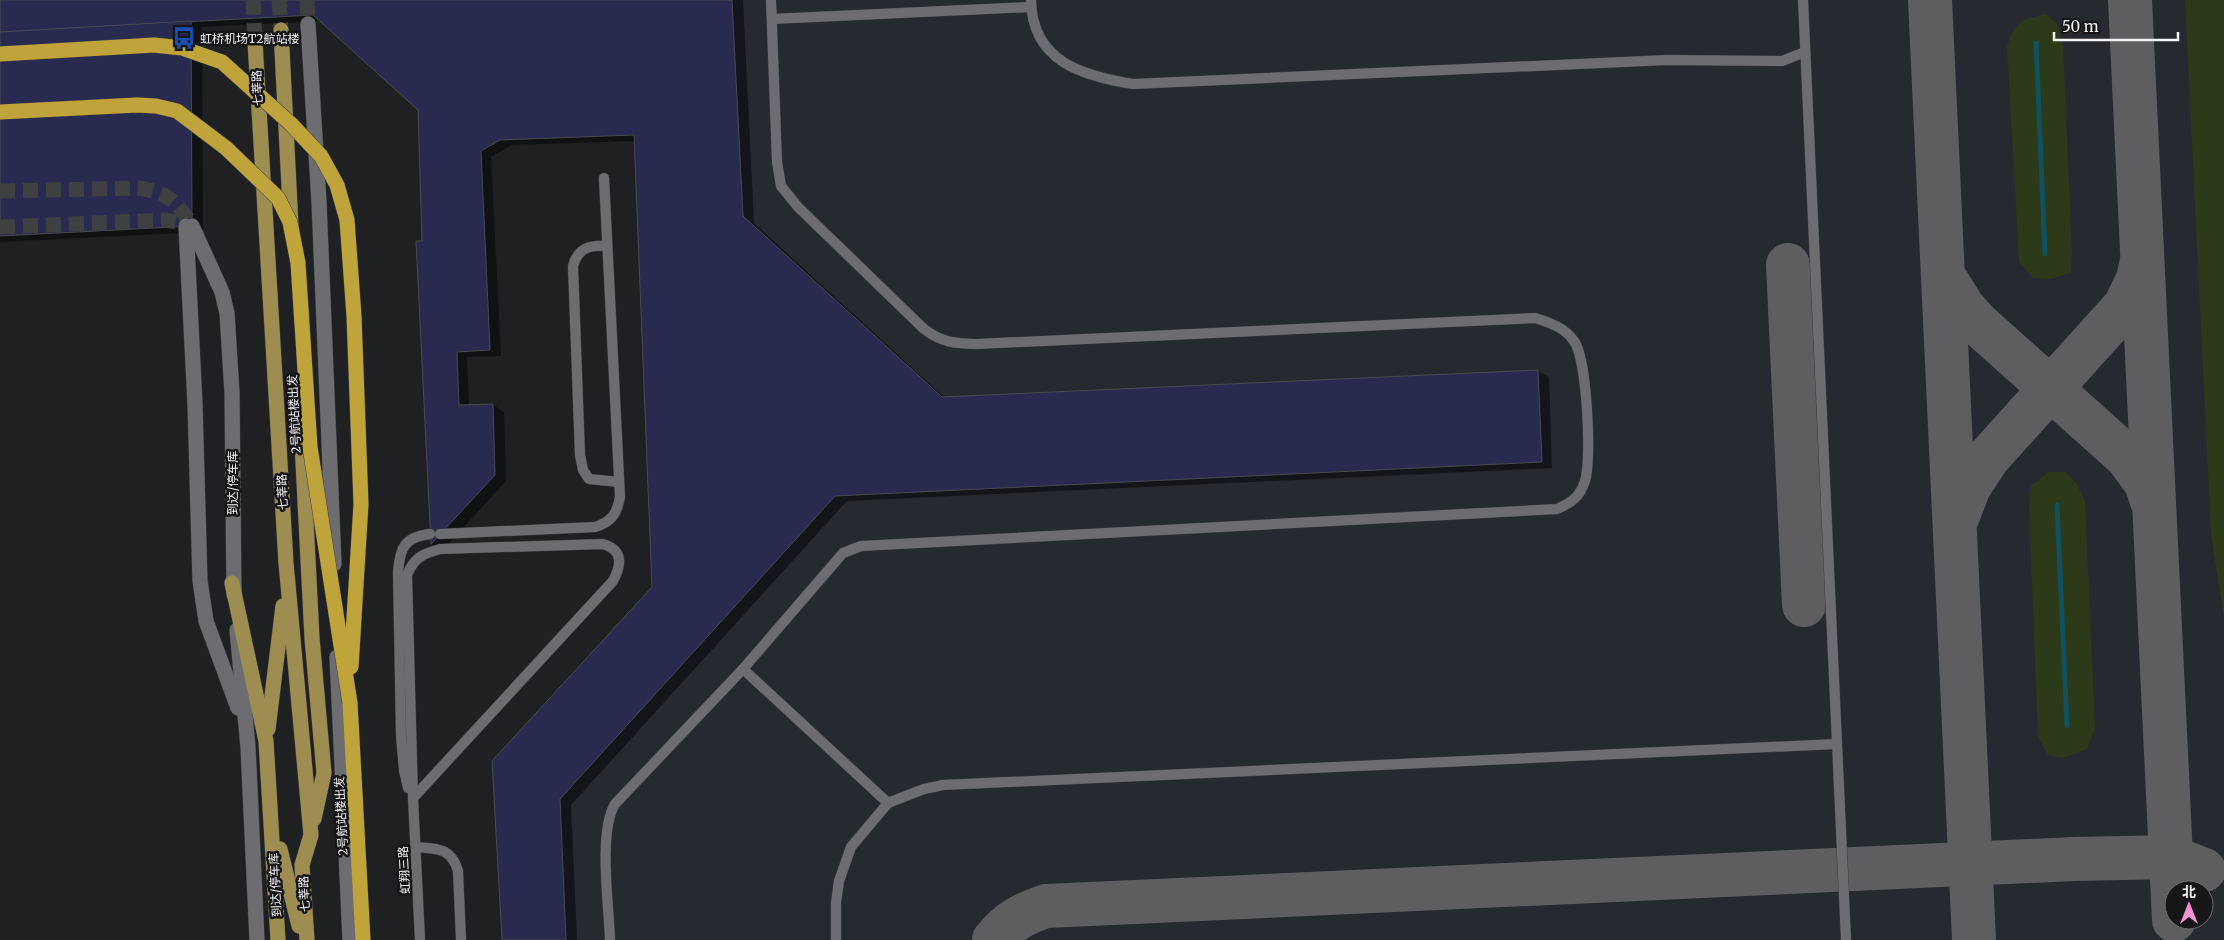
<svg xmlns="http://www.w3.org/2000/svg" width="2224" height="940" font-family="Merriweather,'Noto Sans SC',serif">
<rect width="100%" height="100%" fill="#1f2022"/>
<path fill="#272931" fill-rule="evenodd" d="M0,0h2224v940h-1722l-10,-179 160,-174 -18,-452 -134,5 -19,11 9,199 -33,2 2,52h34l2,71 -64,69 -15,-303h6l-4,-131 -105,-95 -88,4zM2174,890h30v30h-30z"/>
<g fill="#2c3a1a">
<path d="M2185,0h39v618l-13,-84z"/>
<path d="M2046,14l11,10 6,22 9,207 -1,19 -19,7 -19,-1 -14,-16 -12,-215c7,-25 14,-28 39,-33z"/>
<path d="M2048,472h17l12,12 8,17 10,227 -8,21 -25,9 -14,-3 -10,-18 -9,-232 2,-19z"/>
</g>
<path fill="#0007" d="M0,0h743l11,223 192,176 592,-28 11,6 3,91 -705,33 -276,304 6,135h-74l-10,-179 160,-173 -17,-447 -124,4 -21,12 10,199 -34,1 2,49 24,-1 11,7 2,69 -63,69 -11,-6 -14,-302h5l-4,-133 -98,-88 -119,6 1,205 -203,10z"/>
<g fill="none" stroke-linecap="round" stroke-linejoin="round">
<g stroke="#11515f" stroke-width="5">
<path d="M2036,43l9,211"/>
<path d="M2057,505l10,221"/>
</g>
<g stroke="#5e5e60" stroke-width="44">
<path d="M1930,0l44,940"/>
<path d="M2130,0l44,920"/>
<path d="M1788,265l16,340"/>
<path d="M1943,275l20,32 13,15 151,135 19,26 6,18"/>
<path d="M1957,518l12,-31 19,-29 137,-152 13,-27 3,-14"/>
<path d="M994,940c13,-18 31,-27 52,-34l1028,-47 97,-2 33,13"/>
</g>
</g>
<g fill="#282a4f" stroke="#4a4b4e">
<path d="M0,0h732l11,216 199,181 596,-27 4,92 -707,34 -275,303 6,141h-64l-10,-179 160,-174 -18,-452 -134,5 -19,11 9,199 -33,2 2,53 34,-1 2,71 -64,69 -15,-303h6l-4,-131 -105,-95 -313,17z"/>
<path d="M191,21l1,205 -192,10v-204z"/>
</g>
<g fill="none" stroke-linecap="round" stroke-linejoin="round">
<path stroke="#3f4042" stroke-width="15" stroke-dasharray="15 8" stroke-linecap="butt" d="M307,0l1,24"/>
<g stroke="#3f4042" stroke-width="15" stroke-dasharray="15 8" stroke-linecap="butt">
<path d="M0,191l138,-3c29,4 39,13 54,38"/>
<path d="M0,227l165,-7 12,2 9,4"/>
</g>
<g stroke="#3f4042" stroke-width="15" stroke-dasharray="15 8" stroke-linecap="butt">
<path d="M253,0l2,42"/>
<path d="M279,0l2,30"/>
</g>
<defs>
<g id="lane">
<path d="M1031,0c1,62 52,76 102,84l534,-24 115,1 23,-9"/>
<path d="M1803,0l43,940"/>
<path d="M772,19l259,-12"/>
<path d="M607,246c-18,-1 -29,2 -34,20l7,189 3,15 6,9 30,3"/>
<path d="M440,534l155,-7c17,-5 22,-14 25,-30l-16,-319"/>
<path d="M743,669l145,134"/>
<path d="M408,788l-4,-18 -3,-35 -3,-163c2,-24 6,-35 32,-38"/>
<path d="M413,798l200,-217c9,-17 10,-31 -10,-37l-163,5c-18,5 -26,9 -33,26l6,223 7,142"/>
<path d="M415,847c22,2 36,0 43,24l3,69"/>
<path d="M610,940c-1,-34 -12,-108 5,-136l128,-135 100,-116 18,-7 696,-37c14,-6 23,-12 28,-28 7,-21 2,-123 -11,-140 -10,-14 -24,-18 -39,-23l-558,26c-22,0 -36,-2 -53,-15l-126,-122 -17,-21 -4,-24 -6,-162"/>
<path d="M836,940v-37l3,-22 12,-34 37,-44 36,-14 19,-4 894,-41"/>
</g>
<g id="street">
<path d="M308,24l11,178 15,362"/>
<path d="M337,657l13,283"/>
</g>
<g id="secondary">
<path d="M186,226l9,178 5,177 6,40 32,87"/>
<path d="M192,226l30,66 5,21 5,80 2,202"/>
<path d="M237,630l11,117 9,193"/>
</g>
<g id="primary">
<path d="M281,30l10,196"/>
<path d="M255,42l31,521 25,272 -9,30 5,75"/>
<path d="M301,423l11,215 12,135 -10,46"/>
<path d="M232,583l34,158 12,199"/>
<path d="M268,729l15,-123"/>
<path d="M280,849l19,77"/>
</g>
<g id="highway">
<path d="M0,54l154,-9 28,3"/>
<path d="M350,703l13,237"/>
</g>
</defs>
<use href="#lane" stroke="#3c3c3f" stroke-width="11"/>
<use href="#street" stroke="#3c3c3f" stroke-width="16"/>
<use href="#secondary" stroke="#3c3c3f" stroke-width="16"/>
<use href="#primary" stroke="#3c3c3f" stroke-width="16"/>
<use href="#highway" stroke="#3c3c3f" stroke-width="16"/>
<use href="#lane" stroke="#6d6d71" stroke-width="10"/>
<use href="#street" stroke="#6d6d71" stroke-width="15"/>
<use href="#secondary" stroke="#6d6d71" stroke-width="15"/>
<use href="#primary" stroke="#9e8d51" stroke-width="15"/>
<use href="#highway" stroke="#bfa33b" stroke-width="15"/>
<defs>
<g id="highway-bridge">
<path d="M182,48l40,14 69,62 30,32 16,29 10,35 7,96 7,188 -10,163"/>
<path d="M0,112l137,-7 19,1 21,5 49,37 52,50 12,24 8,41 12,184 40,256"/>
</g>
</defs>
<use href="#highway-bridge" stroke="#3c3c3f" stroke-width="16" stroke-linecap="butt"/>
<use href="#highway-bridge" stroke="#bfa33b" stroke-width="15"/>
</g>
<defs>
<symbol id="bus-bare" viewBox="-9 -9 18 18"><path d="M-5-6H5V4H4V6H2V4H-2V6H-4V4H-5ZM-3.5-4V0h7V-4ZM-3.5 1.2v1.5H-2V1.2ZM2 1.2v1.5H3.5V1.2Z" fill="#1a4fb4" stroke="#161619" stroke-width="2.5" paint-order="stroke"/></symbol>
</defs>
<g fill-rule="evenodd">
<use href="#bus-bare" x="168" y="22" width="32" height="32"/>
</g>
<g text-anchor="middle" dominant-baseline="central" stroke-width="5" stroke-linejoin="round" paint-order="stroke">
<g font-size="12" fill="#f3f3f5" stroke="#161619" text-anchor="start">
<text x="200" y="38">虹桥机场T2航站楼</text>
</g>
<g font-size="12" fill="#f3f3f5" stroke="#161619">
<text transform="translate(257 88) rotate(-93)">七莘路</text>
<text transform="translate(294 414) rotate(-93)">2号航站楼出发</text>
<text transform="translate(232 483) rotate(-90)">到达/停车库</text>
<text transform="translate(282 492) rotate(-93)">七莘路</text>
<text transform="translate(341 816) rotate(-93)">2号航站楼出发</text>
<text transform="translate(404 870) rotate(-93)">虹翔三路</text>
<text transform="translate(275 885) rotate(-93)">到达/停车库</text>
<text transform="translate(304 894) rotate(-93)">七莘路</text>
</g>
</g>
<g transform="translate(2189 905)"><circle r="24" fill="#161619" stroke="#6e6e71"/>
<path d="M0-4L9 19L0 12L-9 19Z" fill="#f491d4"/>
<text y="-8" font-size="14" font-weight="bold" text-anchor="middle" fill="#f3f3f5">北</text>
</g>
<path d="M2054 32v8h124v-8" fill="none" stroke="#f3f3f5" stroke-width="2.5"/>
<text x="2062" y="32" font-size="15" fill="#f3f3f5" stroke="#161619" stroke-width="4" paint-order="stroke">50 m</text>
</svg>
